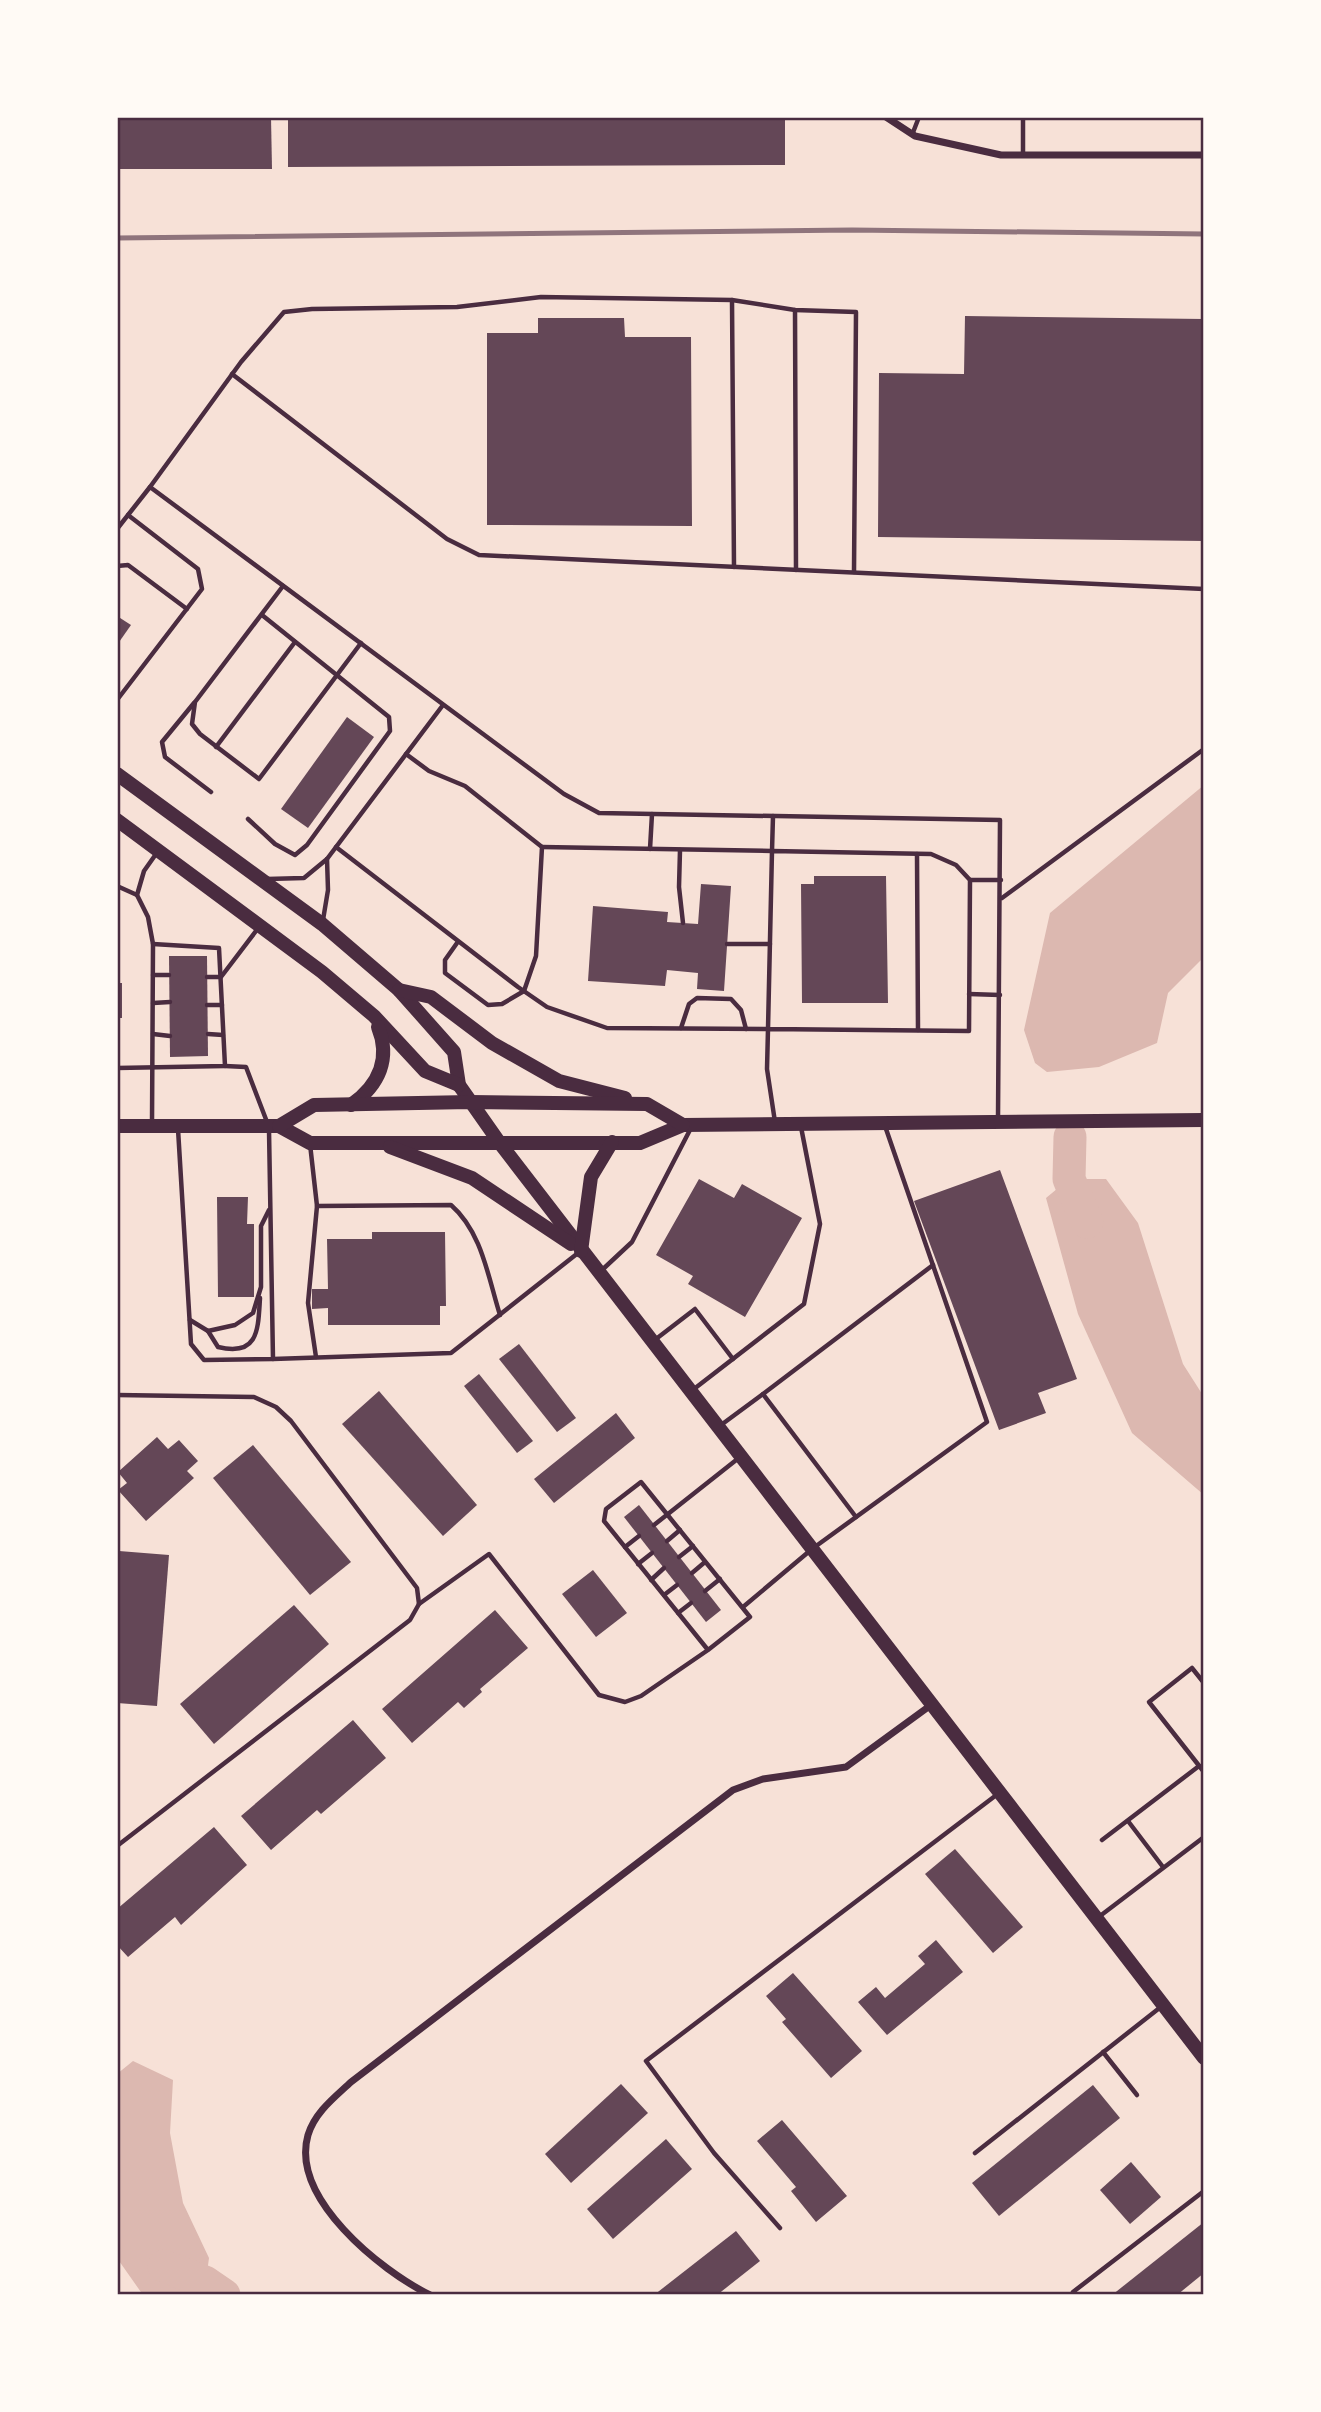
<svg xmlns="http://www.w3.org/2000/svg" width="1321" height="2412" font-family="'Space Grotesk',sans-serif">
<rect width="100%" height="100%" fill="#f7e1d7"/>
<g fill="#dcb8b0">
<path d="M1204,785v172l-36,36 -11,50 -58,24 -52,5 -12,-9 -11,-33 26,-117z"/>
<path d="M1069,1179h37l32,44 45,141 21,33v98l-72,-62 -54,-119 -32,-116z"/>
<path d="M133,2061l40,19 -3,53 13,70 26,55 -5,37h-61l-26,-37v-184z"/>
</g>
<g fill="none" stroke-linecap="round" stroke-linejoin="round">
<g stroke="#dcb8b0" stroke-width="33">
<path d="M1070,1137l-1,42 18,43"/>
<path d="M164,2266l41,16 19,13"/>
</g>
</g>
<g fill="#644757">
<path d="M117,117h154l1,52h-155z"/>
<path d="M288,117h497v48l-497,2z"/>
<path d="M965,316l239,3v222l-326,-4 1,-164 85,1z"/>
<path d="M538,318h86l1,19h66l1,189 -205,-1v-192h51z"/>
<path d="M117,616l14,9 -14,20z"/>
<path d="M347,717l27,20 -66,91 -27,-19z"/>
<path d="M814,876h72l2,127h-86l-1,-119h13z"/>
<path d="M701,884l30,2 -7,105 -27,-2 1,-16 -31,-3 -2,16 -77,-5 5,-75 75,6 -1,10 31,2z"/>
<path d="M169,956h38l1,100 -38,1z"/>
<rect x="117" y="983" width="5" height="35"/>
<path d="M1000,1170l77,209 -39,14 8,20 -47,17 -85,-229z"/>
<path d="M699,1179l35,19 8,-14 60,34 -57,99 -57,-33 5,-8 -37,-21z"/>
<path d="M217,1197h31l-1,27h7v73h-36z"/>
<path d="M372,1232h73l1,74h-6v19h-112v-17l-16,1v-20h16l-1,-50h45z"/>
<path d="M519,1344l57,74 -19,14 -58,-73z"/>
<path d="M479,1374l54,67 -16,12 -53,-67z"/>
<path d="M379,1391l98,114 -34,31 -101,-112z"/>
<path d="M616,1413l19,25 -81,65 -20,-24z"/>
<path d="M157,1437l11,12 11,-9 19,21 -11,10 7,7 -48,43 -28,-31 9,-7 -9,-11z"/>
<path d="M253,1445l98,117 -41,33 -97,-117z"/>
<path d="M639,1505l82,105 -15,12 -82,-105z"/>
<path d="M119,1551l50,4 -12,151 -40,-3z"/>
<path d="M593,1570l34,43 -31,24 -34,-43z"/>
<path d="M294,1605l35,39 -115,100 -34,-40z"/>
<path d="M495,1610l33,38 -48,41 2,3 -18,16 -6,-6 -46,41 -30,-34z"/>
<path d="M353,1720l33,38 -65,56 -4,-4 -46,40 -30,-34z"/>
<path d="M214,1827l33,38 -66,60 -6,-8 -47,40 -11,-12v-36z"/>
<path d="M955,1849l68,78 -30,26 -68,-79z"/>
<path d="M936,1940l27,32 -76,63 -29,-33 18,-15 9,11 40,-34 -7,-8z"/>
<path d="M793,1973l69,78 -31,27 -49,-56 4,-3 -20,-23z"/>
<path d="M621,2084l27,29 -77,70 -26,-29z"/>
<path d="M1093,2085l27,33 -121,98 -27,-33z"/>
<path d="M782,2120l65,76 -31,26 -25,-31 5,-4 -39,-46z"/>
<path d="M666,2139l26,30 -79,70 -26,-30z"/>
<path d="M1131,2162l30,35 -31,27 -30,-34z"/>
<path d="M1204,2222v51l-27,22h-65z"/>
<path d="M736,2231l24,30 -43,34h-63z"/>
</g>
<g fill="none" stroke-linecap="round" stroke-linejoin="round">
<g stroke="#4a2c40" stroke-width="4.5">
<path d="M1023,117v37"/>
<path d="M912,135l7,-18"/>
<path d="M732,300l2,267"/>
<path d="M795,310l1,260"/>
<path d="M232,374l215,165 32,16 725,34"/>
<path d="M150,487l91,-125 43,-50 28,-3 145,-2 84,-10 191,3 63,10 61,2 -2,260"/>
<path d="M117,529l33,-42 414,307 35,19 401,7 -2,299"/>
<path d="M117,566l11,-1 59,44"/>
<path d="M283,586l-88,116 -3,22 8,10 59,45 102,-136"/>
<path d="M117,700l85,-111 -4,-20 -70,-54"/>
<path d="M194,703l-32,39 3,15 46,35"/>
<path d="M216,747l79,-105"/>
<path d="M406,754l23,17 36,15 77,61 -6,109 -12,35 -22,13 -14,1 -43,-32v-13l12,-17"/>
<path d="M248,819l27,25 20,11 12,-10 83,-114 -1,-14 -127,-102"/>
<path d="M336,847l182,140 29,20 60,21 161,1 4,-178 159,3 25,11 14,15 -1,151 -201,-2 -1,40 8,53"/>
<path d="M542,847l230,4 1,-35"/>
<path d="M650,849l2,-35"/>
<path d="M680,850l-1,37 4,36"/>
<path d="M917,854l1,176"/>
<path d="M267,879l37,-1 23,-19 116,-154"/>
<path d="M970,880h31"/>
<path d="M117,886l20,9"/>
<path d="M1002,898l202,-149"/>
<path d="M323,920l5,-30 -1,-31"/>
<path d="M727,944h43"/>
<path d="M153,975h16"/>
<path d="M207,977h14l38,-50"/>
<path d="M969,994l31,1"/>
<path d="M153,1003l17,-1"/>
<path d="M207,1005h15"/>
<path d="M681,1028l8,-24 8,-6 34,1 10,11 5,19"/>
<path d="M153,1034l17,2"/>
<path d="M208,1034l15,1"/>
<path d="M225,1066l21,1 21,55"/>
<path d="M117,1068l108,-2 -6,-118 -66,-4"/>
<path d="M152,1124l1,-180 -5,-27 -11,-22 7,-24 12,-17"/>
<path d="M178,1129l13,215 13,16 69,-1 -4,-229"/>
<path d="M310,1144l7,62 134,-1c31,27 37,72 49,110"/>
<path d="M602,1270l30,-28 59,-114"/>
<path d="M190,1320l18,11 27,-6 18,-12 8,-26v-61l8,-16"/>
<path d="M208,1331l10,16c41,10 40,-18 42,-49"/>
<path d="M656,1339l39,-30 38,50"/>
<path d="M316,1357l-8,-54 9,-97"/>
<path d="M273,1359l178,-6 127,-100"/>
<path d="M694,1389l110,-85 16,-80 -19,-97"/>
<path d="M763,1394l170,-129"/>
<path d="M117,1395l137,2 22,10 15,14 126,167 2,16 -9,16 -293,226"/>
<path d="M721,1425l42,-31 93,123"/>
<path d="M654,1525l86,-68"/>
<path d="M667,1541l13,-11"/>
<path d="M625,1547l14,-11"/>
<path d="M679,1557l14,-11"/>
<path d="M638,1564l14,-11"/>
<path d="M692,1573l13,-11"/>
<path d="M651,1580l13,-12"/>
<path d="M705,1591l15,-12"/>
<path d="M664,1595l13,-10"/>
<path d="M419,1604l70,-50 110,141 26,7 16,-6 67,-46 -104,-129 2,-12 35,-27 109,135 -42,33"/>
<path d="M743,1607l69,-58 175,-127 -102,-296"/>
<path d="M678,1613l13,-10"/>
<path d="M1204,1683l-12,-15 -43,34 55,70"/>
<path d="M1128,1821l35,46"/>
<path d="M1102,1840l97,-74"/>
<path d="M1100,1916l104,-79"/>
<path d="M1103,2052l34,43"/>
<path d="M975,2153l187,-147"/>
<path d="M780,2228l-66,-75 -68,-92 353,-268"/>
<path d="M1073,2292l131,-101"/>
</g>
<g stroke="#4a2c40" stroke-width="7">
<path d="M886,117l29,19 86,19h203"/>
<path d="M430,2295c-50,-25 -140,-97 -122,-160 7,-23 27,-38 43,-53l382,-292 30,-11 83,-12 85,-62"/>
</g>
<g stroke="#4a2c40" stroke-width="14">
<path d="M117,774l205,150 77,66 55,62 5,33 40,57 705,916"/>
<path d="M117,820l205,152 52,44 51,55 34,14"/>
<path d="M399,990l32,7 61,46 67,38 66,17"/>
<path d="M351,1105c28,-20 40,-46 27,-78"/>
<path d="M117,1126h162l31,17h330l43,-18 521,-5"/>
<path d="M279,1126l35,-21 156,-3 177,2 36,21"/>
<path d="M390,1147l82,31 99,66"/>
<path d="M581,1251l10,-74 21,-35"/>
</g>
<path stroke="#8f747c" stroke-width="5" d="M117,238l735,-8 352,4"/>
</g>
<rect width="1321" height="2412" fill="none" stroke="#fffaf5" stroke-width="238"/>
<rect x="119" y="119" width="1083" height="2174" fill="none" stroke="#4a2c40" stroke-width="2.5"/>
</svg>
